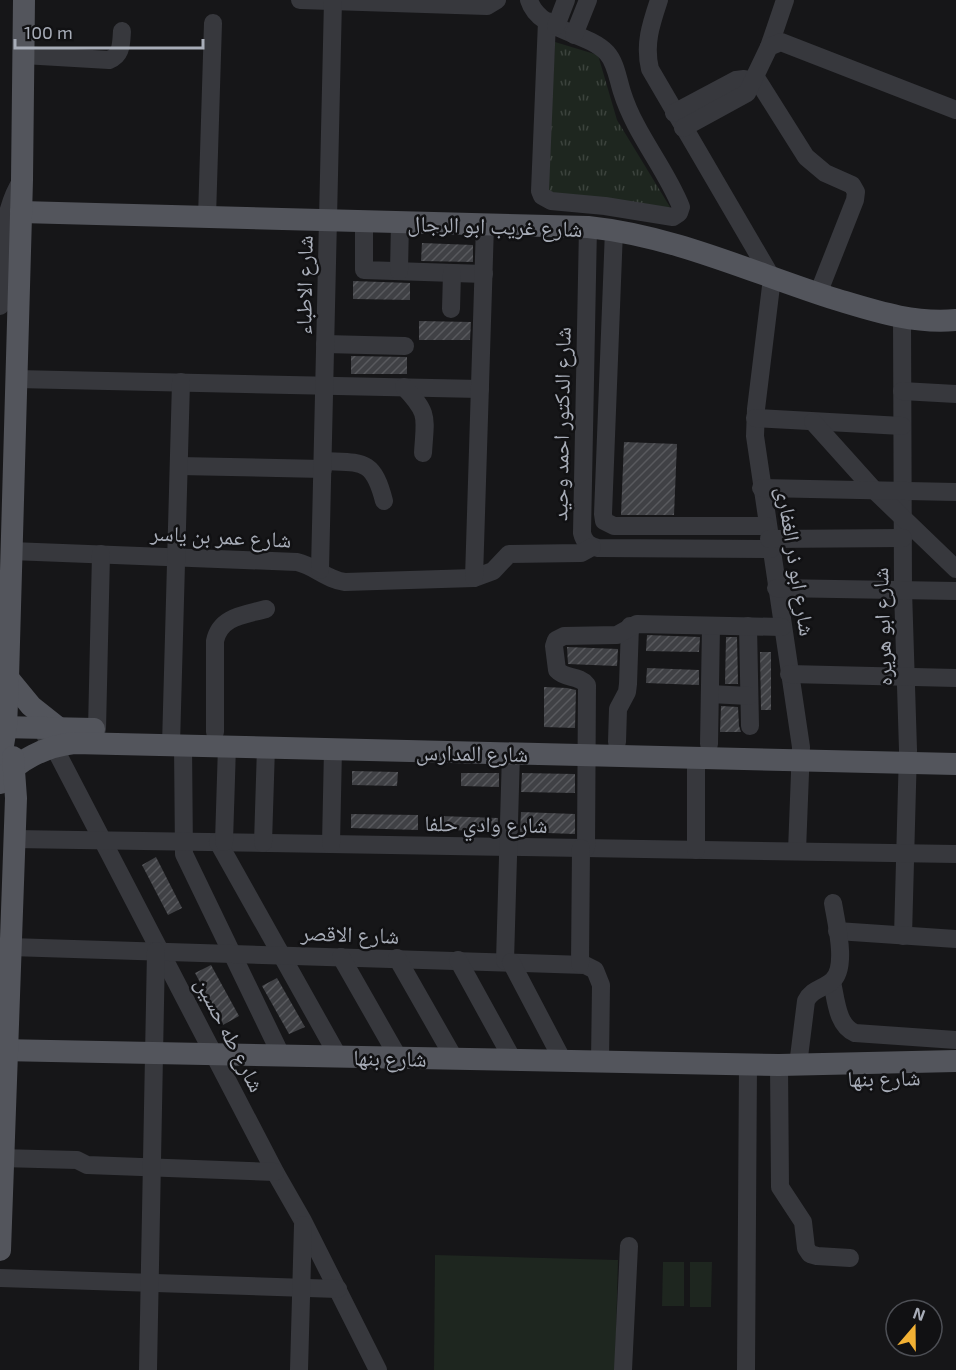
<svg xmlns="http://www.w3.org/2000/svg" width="956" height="1370" font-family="'Exo 2','Noto Naskh Arabic',sans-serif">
<defs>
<pattern id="park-tufts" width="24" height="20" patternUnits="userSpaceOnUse" patternTransform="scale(1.5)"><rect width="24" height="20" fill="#1e261f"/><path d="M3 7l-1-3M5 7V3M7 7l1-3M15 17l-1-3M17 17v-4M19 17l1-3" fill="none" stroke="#3c433d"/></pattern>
<pattern id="building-hatch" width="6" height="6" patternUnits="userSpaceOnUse" patternTransform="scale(1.5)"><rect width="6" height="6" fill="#404145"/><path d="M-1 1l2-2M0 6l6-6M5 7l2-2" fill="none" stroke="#595a5e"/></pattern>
</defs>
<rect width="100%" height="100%" fill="#161618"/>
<g fill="#1e261f">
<path d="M435,1255l183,5 -3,110h-181z"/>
<path d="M663,1262h21v44h-22z"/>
<path d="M690,1262h22l-1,45h-21z"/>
</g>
<path fill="url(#park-tufts)" d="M555,42l43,13 19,65 53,87 -7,3 -116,-16z"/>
<g fill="url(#building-hatch)">
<path d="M422,243l51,2v17l-52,-1z"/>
<path d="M353,281l57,2v17l-57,-1z"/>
<path d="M419,321l52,1 -1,18h-51z"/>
<path d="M351,356l56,1v17h-56z"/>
<path d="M624,442l53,2 -3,71h-53z"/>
<path d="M647,635l53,2 -1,15 -53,-1z"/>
<path d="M726,637h11l1,47h-13z"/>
<path d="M567,647l51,2 -1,17 -49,-2z"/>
<path d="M760,652h11v58h-10z"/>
<path d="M647,668l52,2v15l-53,-2z"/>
<path d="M544,687l23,1 9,2 -1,38 -31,-1z"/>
<path d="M721,706l17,1 1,19 2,6h-21z"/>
<path d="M352,771l46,1 -1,14 -45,-1z"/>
<path d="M461,773h38v14l-38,-1z"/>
<path d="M522,773l53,1v19l-54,-1z"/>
<path d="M521,812l54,2v20l-55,-2z"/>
<path d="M351,814l67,1v15l-67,-2z"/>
<path d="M439,816l59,2 -1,13 -59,-1z"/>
<path d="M156,857l26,51 -14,7 -26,-50z"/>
<path d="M211,965l28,51 -16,9 -28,-52z"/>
<path d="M277,978l28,49 -16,7 -27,-48z"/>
</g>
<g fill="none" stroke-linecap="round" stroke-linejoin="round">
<g stroke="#37383d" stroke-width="18">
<path d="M300,0l187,6 10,-6"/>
<path d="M529,0c10,32 57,31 78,53 9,10 11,27 15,39 13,42 43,75 59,115l-2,6 -6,4 -68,-11 -54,-5 -9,-5 -2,-5 7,-170"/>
<path d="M659,0c-8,24 -15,44 -9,69l122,209 -16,131 -1,27 46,311 -4,104"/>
<path d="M556,26l10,-26"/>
<path d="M574,35l14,-35"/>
<path d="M769,47l16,-47"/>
<path d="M23,55l86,5c13,-5 12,-16 13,-29"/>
<path d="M755,76l51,81 19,16 27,12 4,7 -1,8 -37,94"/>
<path d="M674,113l62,-33 8,-1 8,2"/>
<path d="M683,128l64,-35 22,-46 12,-5 175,68"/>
<path d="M207,217l6,-194"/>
<path d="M364,221v49l120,4"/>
<path d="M588,227l-6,306c2,9 7,13 16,15l173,1"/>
<path d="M614,230l-11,284 1,7 10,5h153"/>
<path d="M399,271l1,-49"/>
<path d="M0,306c1,-41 0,-94 22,-126"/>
<path d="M451,309l1,-36"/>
<path d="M902,318l1,272 5,160 -5,186"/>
<path d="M325,344l80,2"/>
<path d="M16,379l464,10"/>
<path d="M404,387c26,27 21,31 19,66"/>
<path d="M902,391l54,3"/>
<path d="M755,418l147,8"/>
<path d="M813,422l62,69 81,78"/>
<path d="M323,461c39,2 50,-3 61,40"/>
<path d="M179,466l144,3"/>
<path d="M761,488l195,4"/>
<path d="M769,539l134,-1"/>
<path d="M11,551l286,11c18,4 30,18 48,20l129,-4 19,-7 16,-17 72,-1 11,-6"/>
<path d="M320,570l13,-570"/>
<path d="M474,578l11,-353"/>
<path d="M776,588l180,3"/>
<path d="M748,626l2,100"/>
<path d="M789,674l167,4"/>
<path d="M710,694l39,2"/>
<path d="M97,729l4,-175"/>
<path d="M215,732v-91c5,-25 30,-26 51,-32"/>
<path d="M46,737l8,10 221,425 28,49 75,149"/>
<path d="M617,742l1,-33 9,-17 1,-8 2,-58"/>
<path d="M709,744l2,-118"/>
<path d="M171,745l10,-363"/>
<path d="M183,745l1,109 97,201"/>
<path d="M14,839l942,15"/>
<path d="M218,842l120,214"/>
<path d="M224,842l3,-96"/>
<path d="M263,843l3,-96"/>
<path d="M331,844l2,-95"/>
<path d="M586,848l1,-163c-8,-10 -22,-6 -30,-15l-3,-24 2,-6 8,-4 53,-1 20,-11 145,3"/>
<path d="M696,850v-93"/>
<path d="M837,931l119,8"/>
<path d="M10,947l575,18 10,5 6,15 -1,76"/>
<path d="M341,957l57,100"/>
<path d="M397,958l57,100"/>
<path d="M458,960l55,100"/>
<path d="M505,961l6,-208"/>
<path d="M511,962l52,99"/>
<path d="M580,964l1,-116"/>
<path d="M832,982c4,17 5,44 23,51l101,7"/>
<path d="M779,1065l1,122 23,35 3,26 4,6 7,2 33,2"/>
<path d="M798,1065l8,-64c6,-12 17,-12 26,-20 16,-13 4,-59 1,-78"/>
<path d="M0,1158l77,2 10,5 188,7"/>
<path d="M0,1278l338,11"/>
<path d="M148,1370l8,-419"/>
<path d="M299,1370l4,-145"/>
<path d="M623,1370l6,-124"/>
<path d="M746,1370l2,-306"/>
</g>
<g stroke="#53555c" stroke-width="22">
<path d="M21,212l567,15c87,9 165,46 247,72 40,12 78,25 121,21"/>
<path d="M8,678l23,28 29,23"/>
<path d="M0,727l94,2"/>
<path d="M0,764l6,-37 2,-49 14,-498 2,-180"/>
<path d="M0,783c16,-23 47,-37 74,-40l882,21"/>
<path d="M0,1050l779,15 177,-4"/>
<path d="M0,1250l16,-452 -3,-41"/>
</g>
</g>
<g text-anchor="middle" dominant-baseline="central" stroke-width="5" stroke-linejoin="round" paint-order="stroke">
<g font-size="22" fill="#a8adb8" stroke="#111113">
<text transform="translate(495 225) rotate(2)">شارع غريب ابو الرجال</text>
<text transform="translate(303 285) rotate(-89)">شارع الاطباء</text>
<text transform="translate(560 424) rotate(-89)">شارع الدكتور احمد وحيد</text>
<text transform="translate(221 535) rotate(3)">شارع عمر بن ياسر</text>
<text transform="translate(797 561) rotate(81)">شارع ابو ذر الغفارى</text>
<text transform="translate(881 627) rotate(-92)">شارع ابو هريره</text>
<text transform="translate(472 752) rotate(1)">شارع المدارس</text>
<text transform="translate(486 823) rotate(1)">شارع وادي حلفا</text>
<text transform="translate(350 933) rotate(2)">شارع الاقصر</text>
<text transform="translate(231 1034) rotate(63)">شارع طه حسين</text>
<text transform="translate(390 1057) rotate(1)">شارع بنها</text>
<text transform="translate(884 1077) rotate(-1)">شارع بنها</text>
</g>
</g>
<g transform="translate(914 1328) rotate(20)"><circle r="28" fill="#111113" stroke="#4d4f55" stroke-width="1.5"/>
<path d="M0-4.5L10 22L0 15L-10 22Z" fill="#f2b134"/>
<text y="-9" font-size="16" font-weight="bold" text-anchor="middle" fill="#a8adb8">N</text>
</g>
<path d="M15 39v9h188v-9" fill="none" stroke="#a8adb8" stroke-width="3"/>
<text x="24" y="39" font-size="18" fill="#a8adb8" stroke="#111113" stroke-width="4.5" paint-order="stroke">100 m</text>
</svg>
